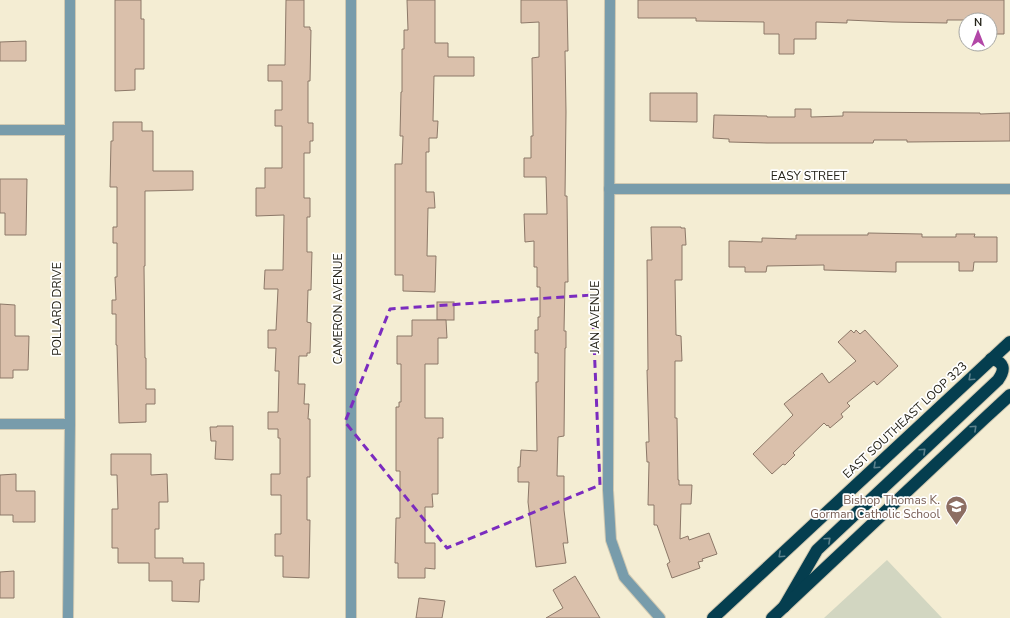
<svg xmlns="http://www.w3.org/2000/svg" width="1010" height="618" font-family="'Nunito Sans',sans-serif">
<rect width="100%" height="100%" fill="#f4edd3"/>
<path fill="#d2d6c1" d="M887,560l55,58h-118z"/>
<g fill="#dac0ab" stroke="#8c7868">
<path d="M115,0h26v19h3v50h-9v21l-20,1z"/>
<path d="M286,0h18v27h6v3h1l-1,51h-2v42h5v18h-3v12h-6v45h6v19h-3v35h5l-1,38h-3l-1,32 4,1 -1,30h-3v3h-8l-1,28h7l-1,20h5l-1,15h2v58h-3v43h3l-1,58 -26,-1v-21h-8v-22h6v-39h-10v-21h9v-36h-2v-9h-10v-17h10l1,-41h-4l1,-23h-8v-18h8l2,-41h-14l1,-19h18l1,-55 -28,1v-28h9v-20h17v-42h-7v-16h7v-29h-14v-16h17z"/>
<path d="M407,0h28v43h13v14h26v19h-40l-1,45h5l-1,17h-8v14h-3v40h8l1,16h-7l-1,48h9l-1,36 -32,-1v-16h-8v-111h7l1,-28h-3l1,-44h1v-43h2v-19h4z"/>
<path d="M521,0h46l1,51h-3l1,61 -1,84h2l1,86h-3l-1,49h2v17h-1l-1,88 -6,1 -1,39h7v34l4,33h-5l3,20 -30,4 -8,-65 1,-20h-11v-15h2l1,-17 16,1 -1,-69h2v-29h-3v-23h3v-13h2v-30h-3v-20h-3v-26l-9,1 -1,-28h23l-1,-37h-22v-19h7v-22h2l-1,-78 7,-1v-35l-18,1z"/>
<path d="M638,0h366v34h-14v-14h-43v3l-55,-1 -45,-2v3l-31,-1v17h-22v15h-15v-20h-15v-12l-68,-1v-3h-58z"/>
<path d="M26,41v20h-26v-19z"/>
<path d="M650,93h47v29l-47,-1z"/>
<path d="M795,109h16v8l32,-1v-4l137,1v1l30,-1v28l-103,1v-2h-33l-1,3h-106l-38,-1v-3l-16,-1 1,-23 53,1v1h28z"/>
<path d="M113,122h29v9h11v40h40v19l-48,1v75h-1l1,92h1v31h9v15h-9v18l-27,1 -2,-78h-1v-31h-4v-14h4l-1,-23h2v-34h-4v-16h4v-40h-7l1,-46h2z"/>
<path d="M0,179h27l-1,56h-21v-22h-5z"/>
<path d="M651,227h30v1h4l1,17h-4v35h-7l1,55 5,1 1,25h-7v57h2l1,62h1v5h13l-1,19h-10l-1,35 8,-3 1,4 20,-7 8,21 -15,5 1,2 -5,1 2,6 -28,10 -5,-14 3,-2 -13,-37h-3v-20h-6l1,-43h-2l-1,-20h3l-2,-72h1l-1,-110h5z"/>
<path d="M868,233l54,1v3h34v-3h19l-1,3h23v25h-23l-1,9h-14v-9h-63v10l-72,-2v-5l-57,1 -1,6h-21v-5h-16v-26l33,1v-4l34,1v-4h72z"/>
<rect x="437" y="302" width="17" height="18"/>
<path d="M0,304l15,1v31h14l-1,34h-15v8h-13z"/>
<path d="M412,320h34l1,18h-9v26h-13v54h18v20h-5v56h-6l1,13h-8v36h10v26l-10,-1v10h-27v-15h-3l1,-45h4v-47h-4v-64h3v-5h2v-38h-4v-28h15z"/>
<path d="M851,330l3,3 2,-3 4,4 5,-4 33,36 -21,19 -3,-4 -27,22 3,3 -9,8 2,3 -13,11 -2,-3 -1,1 -3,-3 -31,30 2,2 -10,10 -2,-1 -11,10 -19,-20 40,-39 -9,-11 38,-31 7,10 27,-22 -18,-19z"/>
<path d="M217,426h16v34l-18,-1 1,-18h-5l-1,-14h7z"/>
<path d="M111,454h40v21l16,-1 1,28h-9v27h-4v29h28v5h21v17h-4l-1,22 -27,-1v-20h-23v-18h-31v-15h-6v-39h6l-1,-34h-6z"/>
<path d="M16,474v17h19v31h-22v-7h-13v-40z"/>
<path d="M14,571v27h-14v-26z"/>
<path d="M575,576l25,42h-54l17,-10 -10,-18z"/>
<path d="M419,598l26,3 -3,17h-26z"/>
</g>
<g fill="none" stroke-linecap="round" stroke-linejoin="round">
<defs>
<g id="street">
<path d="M351,0v618"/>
<path d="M610,0l-2,490 3,50 13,37 36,41"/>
<path d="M0,130h70"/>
<path d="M609,189h401"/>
<path d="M0,424h70"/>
<path d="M68,618l2,-194v-424"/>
</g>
<g id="highway">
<path d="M784,607l33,-57 181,-170c8,-11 6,-18 -7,-21"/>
<path d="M713,618l297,-276"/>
<path d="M772,618l212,-199 26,-24"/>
</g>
</defs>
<use href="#street" stroke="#cfc8b1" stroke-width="12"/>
<use href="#highway" stroke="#cfc8b1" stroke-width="14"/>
<use href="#street" stroke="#789cab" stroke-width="10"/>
<use href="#highway" stroke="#053e4f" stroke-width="12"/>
</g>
<defs><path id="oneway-chevron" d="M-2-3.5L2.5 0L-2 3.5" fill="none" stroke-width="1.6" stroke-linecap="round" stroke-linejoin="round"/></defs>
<g stroke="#5c828d">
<use href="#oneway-chevron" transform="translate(971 378) rotate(137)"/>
<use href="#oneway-chevron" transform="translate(974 428) rotate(-43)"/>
<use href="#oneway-chevron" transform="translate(923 451) rotate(-43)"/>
<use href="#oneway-chevron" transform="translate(876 466) rotate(137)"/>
<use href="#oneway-chevron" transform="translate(828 540) rotate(-43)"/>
<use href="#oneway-chevron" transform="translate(781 555) rotate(137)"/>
</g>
<path fill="none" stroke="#7b2cbf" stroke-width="3" stroke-dasharray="8 5" stroke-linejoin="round" d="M592,295l8,190 -153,63 -102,-126 45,-113z"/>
<defs>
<symbol id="school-pin" viewBox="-11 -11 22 30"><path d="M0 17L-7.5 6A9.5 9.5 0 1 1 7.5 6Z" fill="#8d6e63" stroke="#fff"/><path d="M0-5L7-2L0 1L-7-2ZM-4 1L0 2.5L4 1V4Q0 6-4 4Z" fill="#fff"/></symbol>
</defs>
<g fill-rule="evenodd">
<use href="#school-pin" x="944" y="494" width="25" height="34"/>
</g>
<g text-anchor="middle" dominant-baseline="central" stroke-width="3.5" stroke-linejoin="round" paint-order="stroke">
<g font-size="12" fill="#242218" stroke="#fff">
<text x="809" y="176">EASY STREET</text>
<text transform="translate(57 309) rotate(-90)">POLLARD DRIVE</text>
<text transform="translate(338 309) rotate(-90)">CAMERON AVENUE</text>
<text transform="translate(595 317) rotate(-90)">JAN AVENUE</text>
<text transform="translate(905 420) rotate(-43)">EAST SOUTHEAST LOOP 323</text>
</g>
<g font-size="12" fill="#785e54" stroke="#fff" text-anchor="end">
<text x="940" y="500">Bishop Thomas K.<tspan x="940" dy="14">Gorman Catholic School</tspan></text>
</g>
</g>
<g transform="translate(978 32)"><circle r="19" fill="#ffffff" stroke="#a7a7a3"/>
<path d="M0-3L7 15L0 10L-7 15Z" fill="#b247a7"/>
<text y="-6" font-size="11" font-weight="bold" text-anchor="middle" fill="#242218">N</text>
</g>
</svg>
